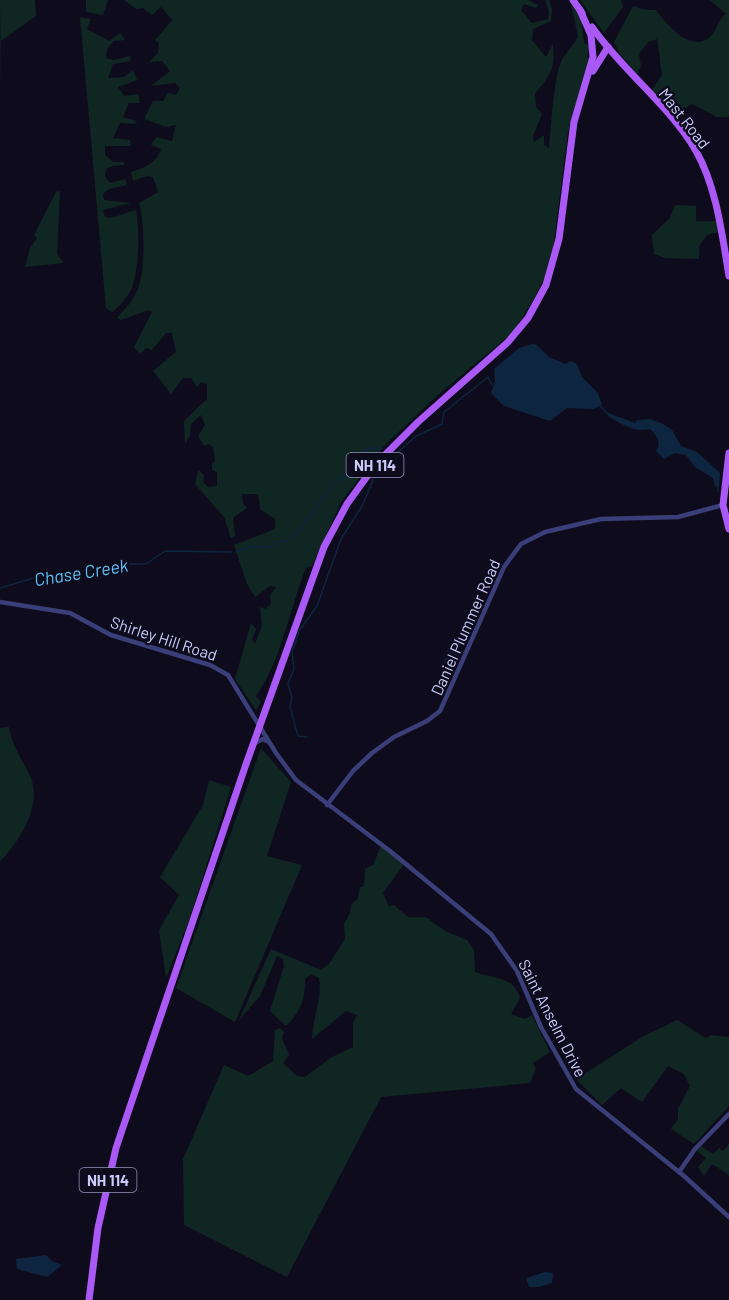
<svg xmlns="http://www.w3.org/2000/svg" width="729" height="1300" font-family="Barlow,sans-serif">
<rect width="100%" height="100%" fill="#0e0c1c"/>
<g fill="#102623">
<path d="M0,0h35l1,16 -35,25v50z"/>
<path d="M86,0h22l-5,15 -17,-3z"/>
<path d="M124,0h404l10,5 -2,3 -12,-4 -3,6 11,13 16,-4 1,-8 -4,-11h4l3,9 -1,12 -18,8 -1,11 14,17 7,-13c2,27 -2,29 -18,50l1,13 6,7 -9,22 1,6 10,-7v10l5,3c2,-19 5,-74 13,-88 4,-7 11,-15 16,-23l-7,-34 10,14 3,26 6,3 -3,11 3,2 -22,73 -15,118 -7,26 -15,28 -19,29 -73,61 -54,51 -44,57 -29,64 -6,2c-17,43 -25,93 -50,128l5,6 -5,8 -21,-31 16,-56 5,6 -4,11 3,4 7,-18 -2,-19 6,2 5,-6 -1,-8 6,-8 -6,-1 -15,11 -8,-13 -13,-39 41,-16v-10l-15,-10 -2,-15h-16l1,10 4,4 -14,10 2,18 -4,2 -7,-21 -29,-33 3,-14 6,5 -1,7 5,5 9,-1v-14l-5,-2v-6l3,-3 -2,-14 -5,-3 -4,2 -6,-10 7,-11 -4,-10 -10,9 -1,11 -5,9 -1,-23 23,-22v-15l-6,-2 -4,5 -6,-9h-8l-12,16 -18,-23 23,-19 -4,-19h-6l-14,17 -6,-2 -6,6 -6,-7 18,-35 -3,-2 -28,10 -4,-2c7,-8 16,-17 20,-27 9,-19 8,-68 2,-88l19,-11 -5,-15 -6,-1 -14,5 -2,-9c13,-4 26,-9 30,-23l-10,-4 5,-8 16,4 4,-16 -10,2 -22,-8 9,-18h10l5,-8 8,2 4,-7 -5,-5 -24,3 19,-15 -8,-10 -13,1 9,-9 1,-10 -4,-3 17,-20 -11,-13 -9,8 -9,-7 -7,1z"/>
<path d="M580,0h41l2,7 -19,26z"/>
<path d="M710,0h19v117h-12l-25,-13 -19,12 -21,-26 10,-15 -5,-36 -9,3 -9,12 2,12 -4,8 -17,-20 -6,-12 19,-36 13,4h10c9,13 35,44 54,27 7,-6 8,-18 16,-23z"/>
<path d="M80,17l11,2 -4,10 22,12 11,-8 5,7 -11,1 -7,8 -1,9 7,2 17,-4 1,5 -18,3 -5,14 16,-1 9,-7 4,10 -19,7 6,9 14,-2 2,9h-11l-6,14 14,4 -2,3 -15,-1 -7,15 17,2 1,6h-26v9l8,7h10l2,3 -13,1 -6,3 -1,7 5,7 15,-4 2,6 -18,4 -6,5 1,6 27,3 -28,7 2,7 6,1 25,-8c4,19 3,63 -5,80 -5,9 -11,16 -19,22l-6,-4z"/>
<path d="M60,191l-3,63 7,9 -39,4 5,-19 7,-10 -3,-3 22,-43z"/>
<path d="M675,205l21,1v15h20l3,11 -12,3 -8,11v13l-34,-1 -11,-4 -2,-19 18,-17z"/>
<path d="M9,727c3,20 14,33 22,51 11,29 -12,63 -31,84v-134z"/>
<path d="M261,748l30,34 -24,74 35,9 -67,157 -59,-34z"/>
<path d="M209,780l22,7 -42,134 -23,57 -7,-48 20,-35 -19,-18 43,-72z"/>
<path d="M381,846l23,18 -21,29 6,13 5,-1 14,12h18l19,14 22,9 7,10 1,22c16,7 39,3 45,26l-9,16 14,5 7,-4 18,37 -17,11 3,5 -6,15 -149,14 -94,180 -103,-52 -1,-66 41,-94 24,11 25,-15 2,-31 5,-2 4,4 -2,6 7,17 -6,8 14,13 8,1 27,-20 21,-10v-24l4,-8 -11,-4 -34,28c0,-21 11,-41 7,-61l-8,-4 -6,5c0,21 -4,32 -19,47l-16,-15 14,-45 -1,-7 -6,-3 -17,40 -21,24 32,-71 50,21 8,-6 16,-25 -1,-15 6,-11 1,-8 7,-7 2,-11 4,-1 1,-17 8,-4z"/>
<path d="M677,1020l29,18 5,-3 18,2v69l-35,38 -23,-15 7,-10v-10l12,-23 -6,-12 -16,-8 -26,36 -21,-14 -19,17 -26,-26 68,-43z"/>
<path d="M729,1144v31l-17,-11 -8,12 -6,-9 8,-9 -9,-7 4,-5 12,8 6,-6 4,3z"/>
</g>
<g fill="#0e253f">
<path d="M532,344l5,1 12,12 16,7 6,-3 6,3 5,13 16,16 4,12 -9,4 -26,-1 -17,13 -46,-15 -13,-13 4,-11 -1,-13 25,-21z"/>
<path d="M608,413l27,10 2,-3 13,-1 13,5 9,6 9,16 16,6 23,21 -1,14 -4,-1 -2,-8 -18,-11 -9,-12 -11,-2 -11,6 -8,-8c6,-9 1,-15 -6,-22 -15,4 -29,-5 -42,-13z"/>
<path d="M449,645l12,6 -14,29h-8z"/>
<path d="M46,1255l6,6 10,4 -15,12 -30,-8 -1,-10z"/>
<path d="M545,1272l8,1 -1,10 -13,4h-10l-3,-9z"/>
</g>
<g fill="none" stroke-linecap="round" stroke-linejoin="round">
<g stroke="#0e253f" stroke-width="1.5">
<path d="M600,406l9,9"/>
<path d="M717,485l1,6"/>
<path d="M236,552l12,-5h22l9,-6 8,1 11,-10 35,-48 16,-12 8,-13 11,-11 14,1"/>
<path d="M0,588l44,-13 28,1 21,-7h23l10,-5h20l19,-13 66,1"/>
<path d="M307,737l-9,-1 -8,-29 2,-9 -4,-15 6,-14 -2,-16 7,-22 18,-25 24,-67 21,-33 15,-35 39,-35 26,-12 2,-12 44,-35 4,8"/>
</g>
<g stroke="#3a3e79" stroke-width="4.5">
<path d="M0,602l70,11 41,22 99,30 18,10 48,78 20,27 94,71 101,83 26,37 24,56 35,62 108,87 45,41"/>
<path d="M253,744l10,-5 6,3"/>
<path d="M327,805l26,-34 19,-18 22,-16 33,-16 13,-10 64,-144 17,-23 24,-12 56,-13 77,-2 45,-12"/>
<path d="M679,1172l16,-23 34,-35"/>
</g>
<g stroke="#aa58f6" stroke-width="7">
<path d="M573,0l9,13"/>
<path d="M592,27c30,43 79,80 104,124 21,37 26,84 33,125"/>
<path d="M593,71l15,-24"/>
<path d="M729,453l-6,52 6,24"/>
<path d="M89,1300l9,-72 18,-80 129,-381 79,-220 23,-43 29,-40 42,-42 90,-80 20,-24 18,-33 13,-46 15,-117 19,-65 -2,-22 -11,-25"/>
</g>
</g>
<g text-anchor="middle" dominant-baseline="central" stroke-width="5" stroke-linejoin="round" paint-order="stroke">
<g fill="#0e0c1c" stroke="#9292b9" stroke-width="1.5">
<rect x="346.5" y="453" width="57" height="24" rx="4.5"/>
<rect x="79.5" y="1168" width="57" height="24" rx="4.5"/>
</g>
<g font-size="15" font-weight="bold" fill="#cbcbfc">
<text x="375" y="465">NH 114</text>
<text x="108" y="1180">NH 114</text>
</g>
<g font-size="16" fill="#cbcbfc" stroke="#0e0c1c">
<text transform="translate(685 118) rotate(52)">Mast Road</text>
<text transform="translate(465 627) rotate(-66)">Daniel Plummer Road</text>
<text transform="translate(164 638) rotate(18)">Shirley Hill Road</text>
<text transform="translate(553 1018) rotate(63)">Saint Anselm Drive</text>
</g>
<g font-size="18" font-style="italic" fill="#5ec0f6" stroke="#0e0c1c">
<text transform="translate(81 572) rotate(-9)">Chase Creek</text>
</g>
</g>
</svg>
